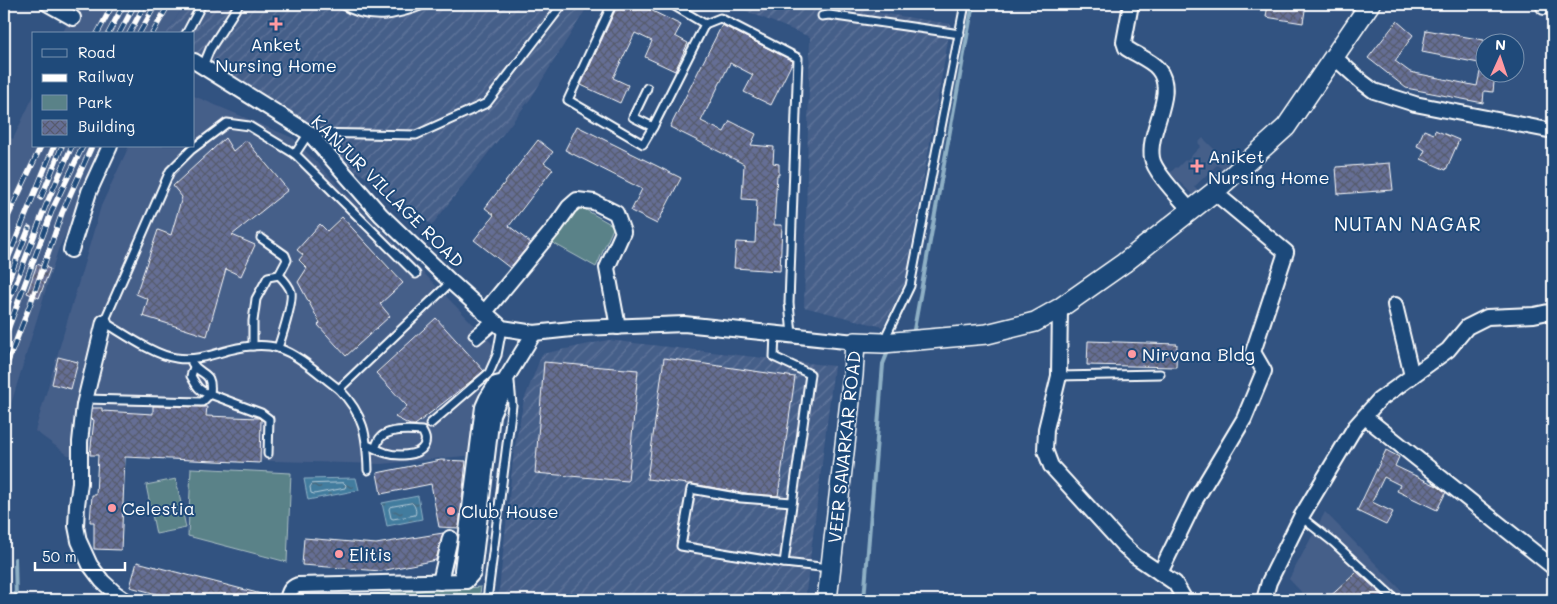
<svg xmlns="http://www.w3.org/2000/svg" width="1557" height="604" font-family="Mali,sans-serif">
<defs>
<pattern id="industrial-furrows" width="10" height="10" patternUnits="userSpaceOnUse" patternTransform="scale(1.25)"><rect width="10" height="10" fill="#455e89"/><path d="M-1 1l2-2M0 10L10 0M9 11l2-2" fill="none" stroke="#61769b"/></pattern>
<pattern id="water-ripples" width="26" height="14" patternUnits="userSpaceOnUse" patternTransform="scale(1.25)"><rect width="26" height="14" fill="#437c9e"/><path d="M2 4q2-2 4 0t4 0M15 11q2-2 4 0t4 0" fill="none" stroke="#486475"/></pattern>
<pattern id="building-cross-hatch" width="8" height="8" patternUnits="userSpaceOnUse" patternTransform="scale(1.25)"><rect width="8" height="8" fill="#656e95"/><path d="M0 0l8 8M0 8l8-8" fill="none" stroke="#575b6d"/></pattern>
</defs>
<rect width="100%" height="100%" fill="#325381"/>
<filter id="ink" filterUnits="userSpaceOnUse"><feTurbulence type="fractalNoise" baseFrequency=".02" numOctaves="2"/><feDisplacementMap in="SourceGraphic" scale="10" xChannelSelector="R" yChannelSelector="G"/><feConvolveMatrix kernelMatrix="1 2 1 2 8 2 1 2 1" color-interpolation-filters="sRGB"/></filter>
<g filter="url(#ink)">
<g fill="#455e89">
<path d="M77,4h108l-19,30h-104z"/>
<path d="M34,95v51h75l-51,104 -54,177v-292l9,4z"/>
<path d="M194,96l99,42 211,218 -26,37 -3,62 -94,9 -313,-9 -33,-24 66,-225 28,-60h65z"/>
<path d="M1203,138l25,25 -6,6 -5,-4 -23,22 4,4 -5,4 -23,-22 6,-6 1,1 8,-8 1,1 15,-15 -3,-3z"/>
<path d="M1325,512l86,88h-102l-20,-21z"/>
</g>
<g fill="url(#industrial-furrows)">
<path d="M185,4h404l-58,94 -99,127 -238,-171v-20h-28z"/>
<path d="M729,4h94l128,20 -46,259 -22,44 -79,-20 6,-270z"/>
<path d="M608,340l226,26 -29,234h-307l16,-149 10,-51 18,-46z"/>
</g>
<g fill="#5a8288" stroke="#acc0c4">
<path d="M579,206l35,20 -18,41 -43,-24z"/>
<path d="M191,468l100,5 -4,89 -99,-26z"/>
<path d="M176,479l10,49 -30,6 -10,-49z"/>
<path d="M481,587l-2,13h-158l-10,-2z"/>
</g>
<g fill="url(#water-ripples)" stroke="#8eb0c5">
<path d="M356,478l3,12 -51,10 -4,-21z"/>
<path d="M418,496l4,23 -35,7 -5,-23z"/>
</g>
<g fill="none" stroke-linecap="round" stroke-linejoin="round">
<g stroke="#b4cbd8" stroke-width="1">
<path d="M344,483l2,2 -1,3 -31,6 -3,-1 -1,-6 2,-3z"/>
<path d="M412,503c3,2 5,9 3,12l-22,4 -2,-1 -2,-9 1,-2z"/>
</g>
<g stroke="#8eb0c5" stroke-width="4">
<path d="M913,335l60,-331"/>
<path d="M15,559l1,41"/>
<path d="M864,600l19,-236 4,-10"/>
</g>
</g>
<g fill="url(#building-cross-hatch)" stroke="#fff">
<path d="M618,4h20l43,21 -6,11 13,7 -13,28 -30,-14 7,-16 -17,-8 -22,45 15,7 -8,18 -39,-18z"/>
<path d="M1268,4h38l-3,19 -37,-6z"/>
<path d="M1397,21l16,14 -18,26 15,11 67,14 3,-14h15l-2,20 -9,-1 -1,12 -77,-15 -38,-30z"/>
<path d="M722,25l71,36 -22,44 -27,-13 9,-17 -23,-12 -29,58 23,11 6,-11 26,13 -5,11 23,2 -1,16 6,1v11h-2l-3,50h8l-2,46 -46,-3 2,-26 19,1 2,-43 -15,-1 2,-35 -74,-37z"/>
<path d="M1426,30l58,10v24l-62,-12z"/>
<path d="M577,126l104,52 -24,46 -26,-13 11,-22 -77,-39z"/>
<path d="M1424,130l10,4 1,-4 24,10 -13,30 -25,-11 4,-9 -8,-4z"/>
<path d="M225,138l8,13 13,-11 42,50 -56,45 23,10 -14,31 -15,-7 -19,67 -64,-20 5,-17 -12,-5 22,-64 13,5 11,-38 -9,-11z"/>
<path d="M538,140l15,12 -9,11 9,6 -44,57 22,17 -21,25 -36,-28 20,-25 -9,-7z"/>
<path d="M1390,163l3,27 -55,4 -2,-27z"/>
<path d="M342,217l61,66 -23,21 10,12 -44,40 -28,-31 2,-2 -22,-41 9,-14 -8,-8 4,-5 -6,-5 23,-26 7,7z"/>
<path d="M37,264l13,5 -11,29 -12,-5z"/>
<path d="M436,318l48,53 -69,54h-5l-15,-8 12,-11 -31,-33z"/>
<path d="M1088,341l89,3 -1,23 -89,-2z"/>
<path d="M58,357l20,5 -7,27 -19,-5z"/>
<path d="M664,358l131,19 -17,119 -26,-2 -60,-10h-4l-41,-5z"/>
<path d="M544,362l94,8 -10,111 -93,-8z"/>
<path d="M153,406l54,1 -1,9 53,2 2,2 -1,43 -135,-6 -4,93 -27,-1v-27h-4l2,-27h4l2,-40h-8l4,-35 -3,-1 1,-11h10v3l51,3z"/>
<path d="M1386,450l13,7 -4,9 42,20 9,6 -9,18 -40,-19 3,-6 -16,-8 -12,25 21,10 -7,13 -29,-14z"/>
<path d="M441,460l25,1 -7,67 -20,-1 -8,-43 -50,10 -4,-21z"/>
<path d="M443,533l-7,27 -55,11 -79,-6 2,-27 72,6z"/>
<path d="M137,562l136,35 -1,3h-92l-50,-13z"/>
<path d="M1357,572l31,28h-62z"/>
</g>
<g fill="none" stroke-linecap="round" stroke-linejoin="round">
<defs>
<g id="lane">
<path d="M341,4c29,18 55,12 85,0"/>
<path d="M612,4l-44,96 75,44 10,-17 52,-103 15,-6 78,40 -9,245 3,32"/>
<path d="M671,4l34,20"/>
<path d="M822,16l7,-1 131,19"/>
<path d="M186,34l16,-30"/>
<path d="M203,66l7,-17 29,-45"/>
<path d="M647,88l-14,29 20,10"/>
<path d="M295,154l121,120"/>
<path d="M261,238l24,17 2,5 -8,15c5,5 10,10 12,17 2,11 -9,44 -13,56"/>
<path d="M451,282l-112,107c-18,-13 -39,-34 -61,-41 -15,-5 -33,-2 -49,2 -17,5 -35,11 -53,8 -21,-2 -53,-25 -72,-36l66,-151 21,-21 36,-27 22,3 46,28 14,-21 107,2 71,-32 76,-99"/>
<path d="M775,334l-1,23 36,17 -26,189 46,5"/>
<path d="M473,335l19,-16"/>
<path d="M477,340l20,-17"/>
<path d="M884,340l26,-54 55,-282"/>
<path d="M253,346v-25l3,-22 12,-22 11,-2"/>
<path d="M192,363c9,14 21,7 18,31l51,19 8,6 -1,35"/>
<path d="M1059,376l101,-2"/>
<path d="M339,389c25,26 28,46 29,81"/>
<path d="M85,399l117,3 8,-8c-12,-3 -13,-8 -19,-18l3,-9"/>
<path d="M430,424l59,-51 8,-18 5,-27"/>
<path d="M367,445c6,2 12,6 19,8 10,3 32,4 38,-7 3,-6 1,-10 -2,-15 -11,-1 -33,-2 -41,6 -3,2 -4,8 -6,11"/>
<path d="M1301,517l32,25 63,58"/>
<path d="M784,563l-103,-17 10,-57 50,9 51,4"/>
<path d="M487,600l25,-195 -2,-23"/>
</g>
<g id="street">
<path d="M48,4l25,14"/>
<path d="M1131,4l-7,38 2,6c9,6 26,13 32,21 20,24 -11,61 -6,89 2,14 28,40 38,52"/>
<path d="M1544,7v-3"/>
<path d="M1334,57l28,25 12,9 41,13 138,27"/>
<path d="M194,61l115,72 72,82 70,67 51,46 32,5 47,-5 103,-4 171,18"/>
<path d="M71,250l18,-58 21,-46"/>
<path d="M1395,305l17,71"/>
<path d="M1060,308l-1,68 -13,53 -1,21 6,16 71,78 13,12 40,27 10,17"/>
<path d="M484,313l71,-86 14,-20 8,-7 17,2 22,11 7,19 -16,36 11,59"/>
<path d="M104,322l-20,83 -4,37v41l-3,22 -1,21 3,15 11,24 12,16 13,12 10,7"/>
<path d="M504,382l-8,2 -9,14 -4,9 -21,163 4,11 7,-8 19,-158 7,-16 5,-6v-11l30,-49"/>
<path d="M1365,417l188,150"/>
<path d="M1160,573l36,-74 48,-80 20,-48 -11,-19 33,-100 -72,-60"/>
<path d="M440,582l10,-44"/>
<path d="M287,600c2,-8 3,-12 11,-15l168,-4"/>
<path d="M1264,600l5,-18 32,-65 54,-90 24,-27 69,-50 19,-23 20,-10 47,-2 19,-4"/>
</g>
<path id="secondary" d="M827,600l26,-225 2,-33 28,1 104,-9 48,-12 25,-14 64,-45 90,-71 72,-65 84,-123"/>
</defs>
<use href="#lane" stroke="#fff" stroke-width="11"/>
<use href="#street" stroke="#fff" stroke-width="18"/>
<use href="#secondary" stroke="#fff" stroke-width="22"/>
<use href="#lane" stroke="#1f4a7a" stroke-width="7"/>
<use href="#street" stroke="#1f4a7a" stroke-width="14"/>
<use href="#secondary" stroke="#1f4a7a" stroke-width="19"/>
<defs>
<g id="rail">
<path d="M97,34l16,-30"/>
<path d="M108,34l16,-30"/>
<path d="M119,34l16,-30"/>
<path d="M129,34l16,-30"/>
<path d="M139,34l17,-30"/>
<path d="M152,34l17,-30"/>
<path d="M41,198l21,-52"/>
<path d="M4,225l37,-79"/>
<path d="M4,268l50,-122"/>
<path d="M4,291l25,-63"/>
<path d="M4,314l42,-109 26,-59"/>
<path d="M4,340l49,-132 30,-62"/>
<path d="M4,372l27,-70 31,-89 30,-67"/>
</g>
</defs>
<use href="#rail" stroke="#fff" stroke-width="5.5"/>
<use href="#rail" stroke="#1f4a7a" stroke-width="4" stroke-dasharray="11" stroke-linecap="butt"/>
</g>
</g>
<g fill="#ff9aa2" stroke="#1f4a7a" stroke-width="2">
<path d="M273.5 16.5h5v5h5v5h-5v5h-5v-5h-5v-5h5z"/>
<path d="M1194.5 158.5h5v5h5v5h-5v5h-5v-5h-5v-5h5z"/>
<circle cx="1132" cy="354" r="5"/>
<circle cx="112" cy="508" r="5"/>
<circle cx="451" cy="511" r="5"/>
<circle cx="339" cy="554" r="5"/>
</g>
<g text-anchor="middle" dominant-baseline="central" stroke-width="4" stroke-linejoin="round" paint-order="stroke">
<g font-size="18" fill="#fff" stroke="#1f4a7a" text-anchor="start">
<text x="276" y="44" text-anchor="middle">Anket<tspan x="276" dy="21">Nursing Home</tspan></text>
<text x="1208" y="156">Aniket<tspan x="1208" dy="21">Nursing Home</tspan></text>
<text x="1142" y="354">Nirvana Bldg</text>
<text x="122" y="508">Celestia</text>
<text x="461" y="511">Club House</text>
<text x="349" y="554">Elitis</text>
</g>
<g font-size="18" fill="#fff" stroke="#1f4a7a">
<text transform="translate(388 191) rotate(45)">KANJUR VILLAGE ROAD</text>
<text transform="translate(844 447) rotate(-84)">VEER SAVARKAR ROAD</text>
</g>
<g font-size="19" letter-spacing="1" fill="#fff" stroke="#1f4a7a">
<text x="1408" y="223">NUTAN NAGAR</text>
</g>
</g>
<rect width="1557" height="604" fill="none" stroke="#1f4a7a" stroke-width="20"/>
<rect x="10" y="10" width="1537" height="584" fill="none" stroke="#fff" stroke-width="2" filter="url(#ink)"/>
<rect x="32" y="32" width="162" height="115" fill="#1f4a7a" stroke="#7992af"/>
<rect x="42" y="49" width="25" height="8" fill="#1f4a7a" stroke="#7992af"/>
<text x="78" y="58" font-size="15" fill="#ffffff">Road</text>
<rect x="42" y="74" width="25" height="8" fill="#ffffff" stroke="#7992af"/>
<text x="78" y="82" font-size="15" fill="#ffffff">Railway</text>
<rect x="42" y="95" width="25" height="15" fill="#5a8288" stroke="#7992af"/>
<text x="78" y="108" font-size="15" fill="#ffffff">Park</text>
<rect x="42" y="120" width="25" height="15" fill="url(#building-cross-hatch)" stroke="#7992af"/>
<text x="78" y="132" font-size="15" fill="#ffffff">Building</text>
<g transform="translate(1500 58) rotate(3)"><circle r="24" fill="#1f4a7a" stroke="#7992af"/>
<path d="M0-4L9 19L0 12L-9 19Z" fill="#ff9aa2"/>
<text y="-8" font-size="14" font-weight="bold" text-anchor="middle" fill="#ffffff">N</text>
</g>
<path d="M35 562v8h90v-8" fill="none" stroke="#ffffff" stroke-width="2.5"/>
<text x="42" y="562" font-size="15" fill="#ffffff" stroke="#1f4a7a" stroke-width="4" paint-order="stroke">50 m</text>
</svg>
